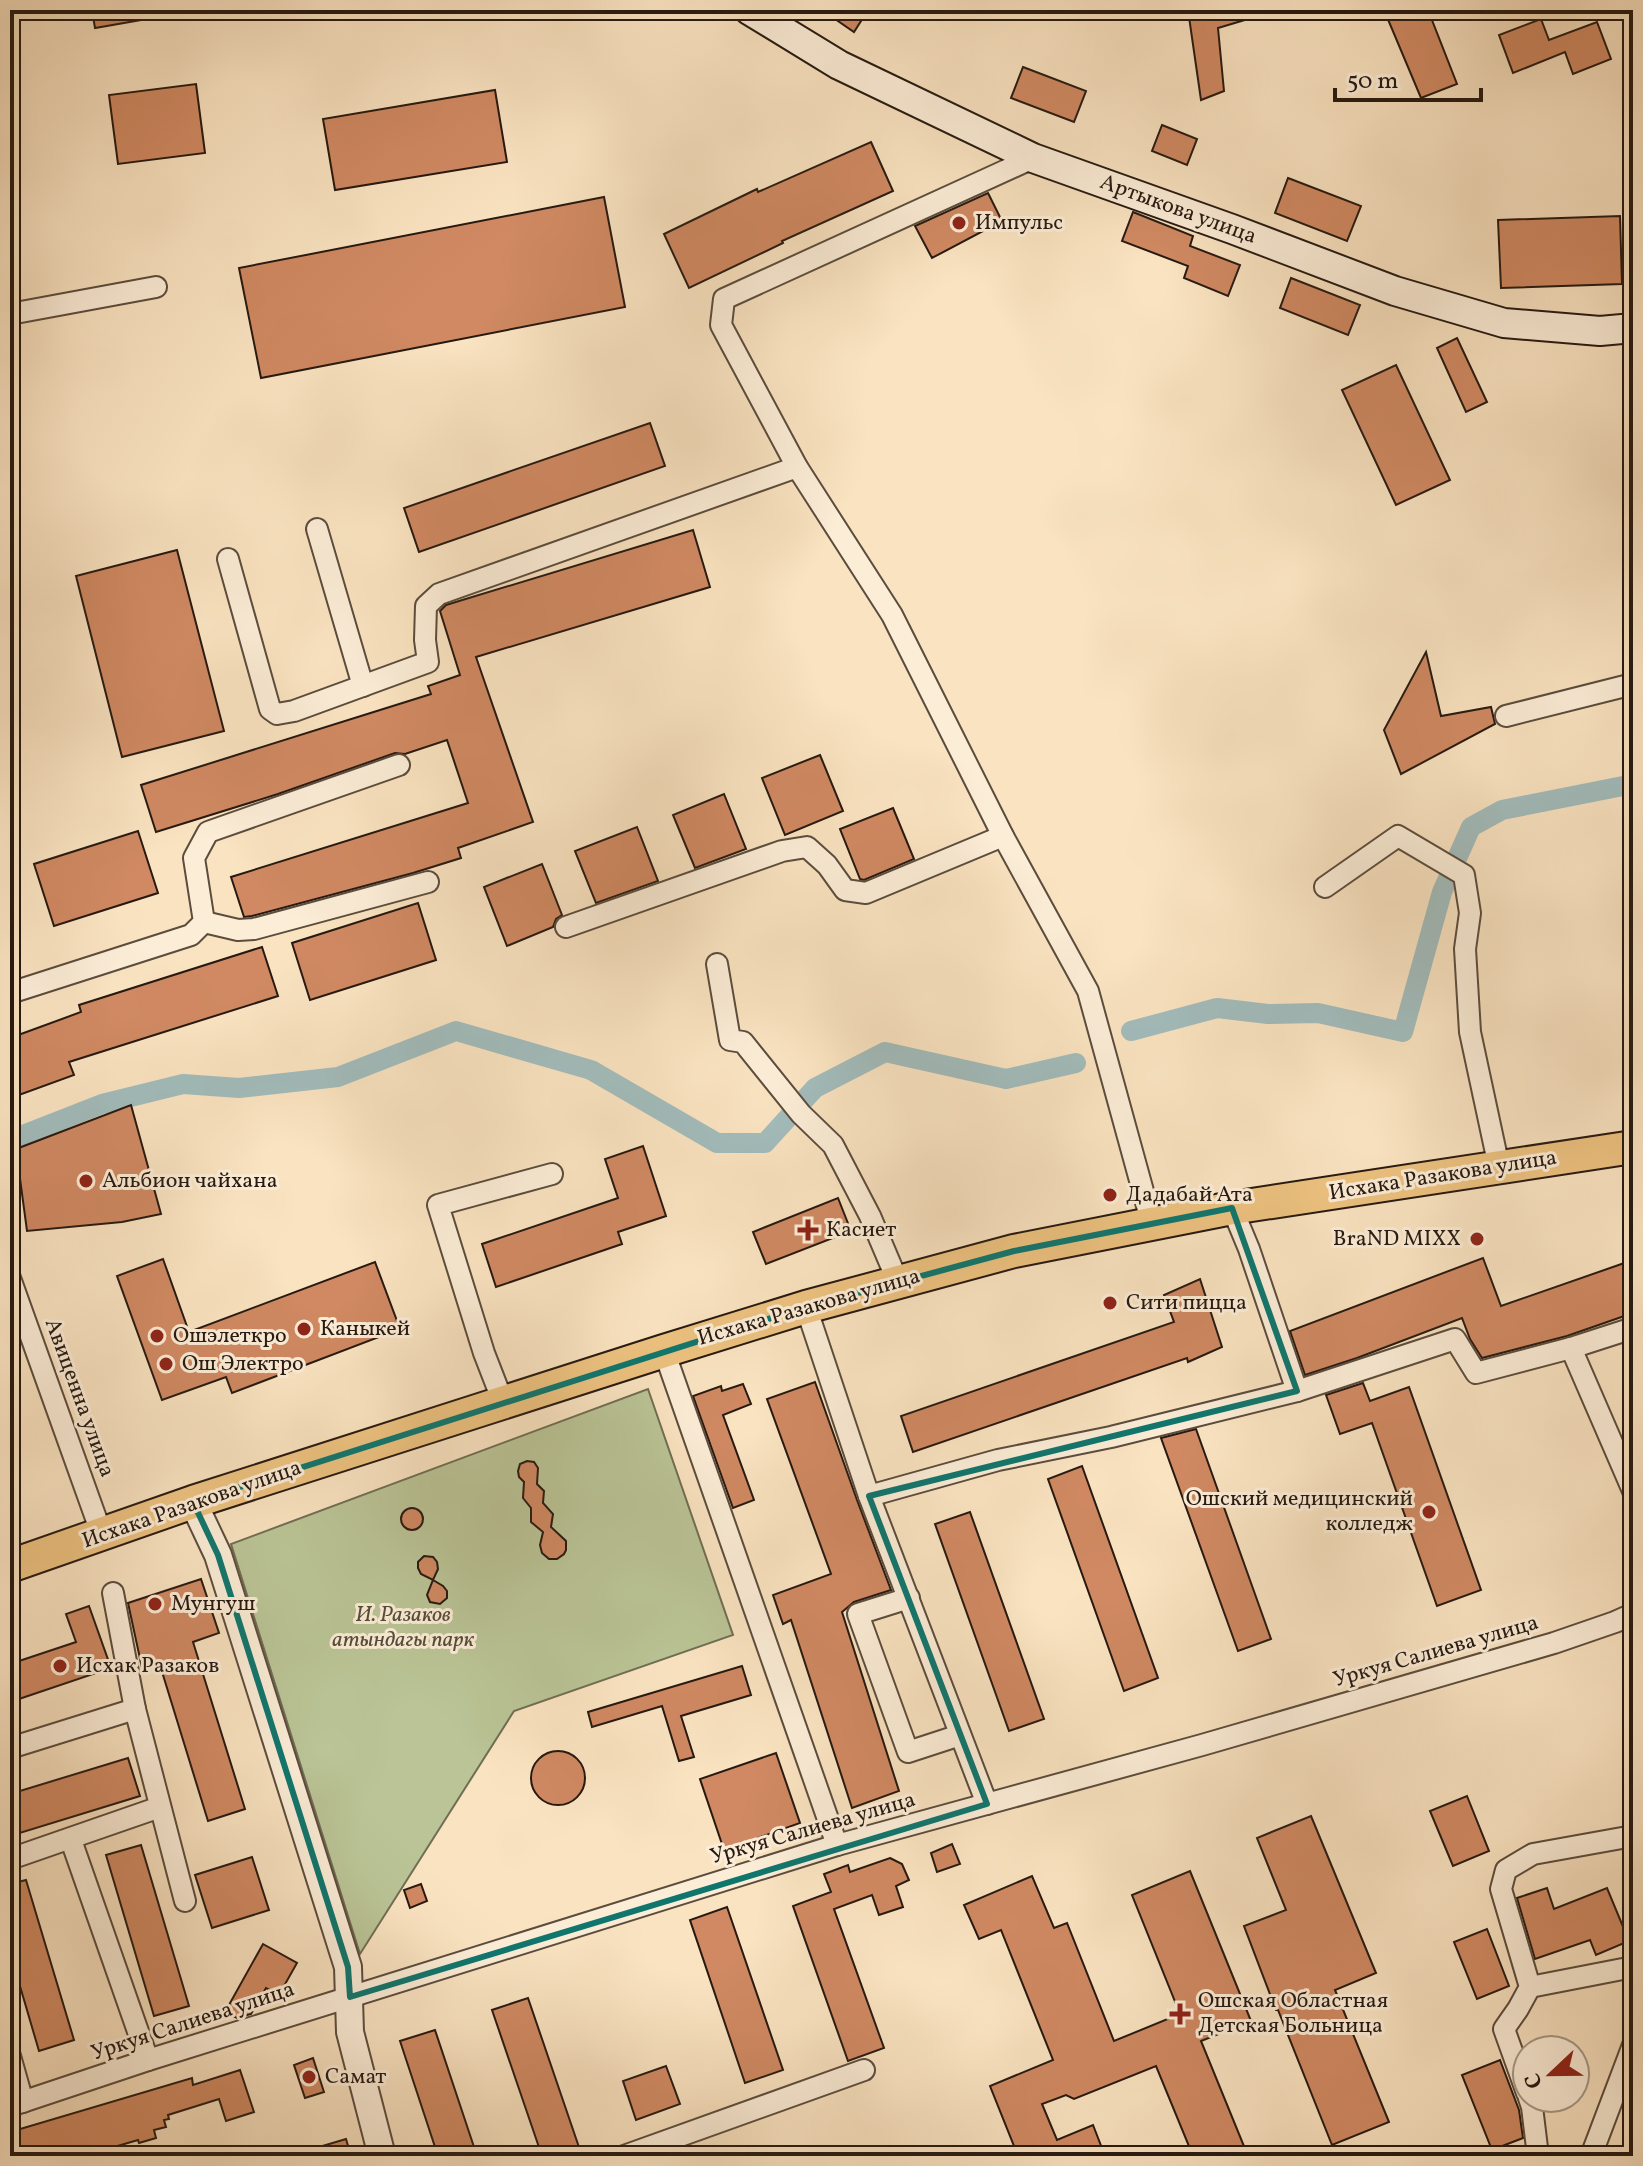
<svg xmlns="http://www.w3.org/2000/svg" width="1643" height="2166" font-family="Vollkorn,serif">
<rect width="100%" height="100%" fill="#fae3c1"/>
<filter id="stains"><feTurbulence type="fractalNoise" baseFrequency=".0025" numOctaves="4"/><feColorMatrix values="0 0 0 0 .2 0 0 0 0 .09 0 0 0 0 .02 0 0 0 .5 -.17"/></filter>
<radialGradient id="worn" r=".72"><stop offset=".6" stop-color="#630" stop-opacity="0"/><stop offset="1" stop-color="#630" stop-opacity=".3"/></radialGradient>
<path fill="#bac496" stroke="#706e54" stroke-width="2" d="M648,1389l85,246 -219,76 -154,243 -129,-410z"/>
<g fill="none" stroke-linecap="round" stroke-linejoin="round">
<g stroke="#a2bcbc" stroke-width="20">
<path d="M1131,1031l86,-23 51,6 50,-1 85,19 39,-140 29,-65 31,-17 131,-26"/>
<path d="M10,1140l92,-36 81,-20 56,4 99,-11 118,-46 135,39 126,73h48l50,-55 70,-36 121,27 70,-16"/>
</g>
</g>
<g fill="#d08962" stroke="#261911" stroke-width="2">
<path d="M92,10h60l1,8 -58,10z"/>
<path d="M822,10h46l-14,22z"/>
<path d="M1188,10h77v4l-47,14 6,63 -23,9z"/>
<path d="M1384,10h44l29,74 -36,14z"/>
<path d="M1541,19l8,21 48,-18 14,37 -38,15 -8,-22 -52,21 -14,-38z"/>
<path d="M1023,67l63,24 -12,31 -63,-24z"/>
<path d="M196,84l9,69 -87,11 -9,-69z"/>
<path d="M495,90l12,72 -172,28 -12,-71z"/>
<path d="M1162,125l35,14 -10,26 -35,-14z"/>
<path d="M871,142l22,49 -111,50 1,2 -94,45 -25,-54 93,-45 1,3z"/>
<path d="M1288,178l73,28 -14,35 -72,-28z"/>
<path d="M988,193l14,28 -70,37 -17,-32z"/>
<path d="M604,197l21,110 -364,71 -22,-110z"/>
<path d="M1133,212l60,24 -3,10 50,19 -12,31 -44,-18 4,-12 -66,-25z"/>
<path d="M1620,216l2,68 -121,4 -3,-68z"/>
<path d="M1291,278l69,27 -12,30 -68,-27z"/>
<path d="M1457,338l30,64 -21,10 -29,-64z"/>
<path d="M1396,365l54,115 -54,25 -54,-115z"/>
<path d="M650,423l15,43 -246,86 -15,-44z"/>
<path d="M693,530l17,57 -234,70 57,165 -75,26 3,10 -48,15 -161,43 -8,1 -13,-40 237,-74 -21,-63 -42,14 -10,-1 -117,41 -122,38 -15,-47 290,-91 -3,-8 32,-11 -20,-64 6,-6z"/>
<path d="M177,550l47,181 -102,26 -46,-181z"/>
<path d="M1426,652l15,64 50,-9 4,17 -94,50 -17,-44z"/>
<path d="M820,755l23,56 -58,24 -23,-57z"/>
<path d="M724,794l22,55 -51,19 -22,-53z"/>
<path d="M893,808l21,51 -50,21 -4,-1 -20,-50z"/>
<path d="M637,827l21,54 -62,22 -21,-52z"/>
<path d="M138,831l20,62 -104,33 -20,-62z"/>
<path d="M542,864l20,51 -6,4 -3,8 -46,19 -23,-59z"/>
<path d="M418,903l18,57 -126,40 -18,-57z"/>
<path d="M262,947l16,49 -209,66 5,13 -55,20 -9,-25v-32l71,-26 -2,-7z"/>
<path d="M131,1105l30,109 -39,8 -95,9 -11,-82z"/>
<path d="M643,1146l23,70 -48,16 4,12 -126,43 -14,-43 136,-46 -13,-39z"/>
<path d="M838,1198l13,33 -85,33 -13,-32z"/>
<path d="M1483,1258l18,48 132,-46v53l-66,23 -85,22 -12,-19 -8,-21 -105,40 -52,17 -15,-44z"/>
<path d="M163,1259l26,73 186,-70 25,67 -168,64 -6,-16 -64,23 -45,-124z"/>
<path d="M1200,1279l22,68 -34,15 -1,-4 -274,94 -12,-36 273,-94 -10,-27z"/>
<path d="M815,1382l42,118 34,90 -37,12 -12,10 57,179 -47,17 -61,-188 -8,4 -10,-29 58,-21 -64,-175z"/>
<path d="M1363,1383l7,18 39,-14 72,203 -44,16 -65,-183 -32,11 -14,-39z"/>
<path d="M743,1384l8,20 -28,11 31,85 -21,8 -40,-112 28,-10 1,5z"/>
<path d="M1196,1429l75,210 -33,12 -77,-213z"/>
<path d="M527,1461l7,1 4,6 -1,16 7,7 -1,12 10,11 -2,13 15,14v9l-2,4 -7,5h-8l-7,-6 -2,-8 3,-13 -12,-10v-14l-8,-10 1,-16 -5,-5 -1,-6 2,-7z"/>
<path d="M1082,1466l76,212 -34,13 -76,-212z"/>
<circle cx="412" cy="1519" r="11"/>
<path d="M970,1512l74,207 -35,12 -74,-207z"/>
<path d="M424,1556l9,1 4,5 1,7 -5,11 -12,-6 -3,-6v-6z"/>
<path d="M201,1579l18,54 -26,9 52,167 -37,12 -49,-159 -17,6 -14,-65z"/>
<path d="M433,1580l10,6 4,5v7l-7,6 -10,-2 -3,-7z"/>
<path d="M89,1606l22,62 -101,34v-38l66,-22 -10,-28z"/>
<path d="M742,1666l9,29 -70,21 13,41 -15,4 -17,-55 -70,21 -4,-15z"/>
<circle cx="558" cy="1778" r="27"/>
<path d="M776,1753l24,70 -76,27 -24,-71z"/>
<path d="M128,1758l12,38 -130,40v-42z"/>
<path d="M1467,1796l22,55 -36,15 -23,-55z"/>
<path d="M1311,1816l65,157 -41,17 54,132 -57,23 -54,-135h-2l-32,-84 42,-16 -29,-72z"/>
<path d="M952,1844l8,20 -23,8 -6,-19z"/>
<path d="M141,1845l48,161 -35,10 -48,-161z"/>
<path d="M252,1857l17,53 -57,18 -17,-53z"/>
<path d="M890,1858l12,6 7,16 -13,6 7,21 -24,8 -7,-20 -38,14 50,139 -36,13 -55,-155 38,-14 -7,-18 24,-9 2,7z"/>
<path d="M1190,1871l61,150 -50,20 47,115h-55l-37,-90 -82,33 -8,-4 -24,9 15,36 36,-15 12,31h-87l-28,-70 63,-26 -52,-130 -22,9 -15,-34 68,-29 22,52 13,-5 47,118 66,-27 -48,-119z"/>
<path d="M26,1880l48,160 -35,11 -29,-99v-68z"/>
<path d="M421,1884l6,17 -17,7 -6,-18z"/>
<path d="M1547,1888l7,21 53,-21 22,53 -33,14 -6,-15 -55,19 -18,-61z"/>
<path d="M727,1907l56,163 -38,13 -55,-163z"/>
<path d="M1487,1929l22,57 -32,13 -23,-57z"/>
<path d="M263,1944l34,19 -18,32 -13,-7 -15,26 -14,4 -12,-6z"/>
<path d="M528,1998l54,158h-40l-50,-146z"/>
<path d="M435,2030l42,126h-39l-38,-115z"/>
<path d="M313,2058l11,34 -19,6 -11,-33z"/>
<path d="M1500,2060l19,50 4,28 -31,12 -30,-75z"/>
<path d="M666,2066l14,38 -44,16 -13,-39z"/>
<path d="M240,2070l14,42 -28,9 -7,-22 -51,16 1,4 -5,1 2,7 -12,3 2,8 -17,5 -1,-3 -41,12 1,4h-88v-24l182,-54 1,7z"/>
<path d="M346,2139l5,17h-49v-4z"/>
</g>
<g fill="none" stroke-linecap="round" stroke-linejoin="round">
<defs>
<g id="minor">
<path d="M1033,158l-309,141 -3,26 76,142 95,148 111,221 85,155 64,233"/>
<path d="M10,314l146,-27"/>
<path d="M317,529l46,157"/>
<path d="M228,559l42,150 7,5 17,-3 134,-49 -3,-22 1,-34 13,-12 358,-127"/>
<path d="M1506,716l127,-32"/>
<path d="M1325,887l73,-51 66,39 6,38 -5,36 5,83 29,135"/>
<path d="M204,922l34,8 16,-1 174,-47"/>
<path d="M566,927l216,-76 25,-4 20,18 18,25 21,3 137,-57"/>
<path d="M717,964l13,76 13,2 58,72 32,31 37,71 28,66"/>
<path d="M10,993l181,-58 13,-13 -10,-64 14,-26 191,-67"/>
<path d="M1232,1208l17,41 48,142"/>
<path d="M10,1278l92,257"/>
<path d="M806,1307l63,189 118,308"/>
<path d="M1571,1348l62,143"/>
<path d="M664,1351l173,494"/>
<path d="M503,1402l-19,-49 -46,-148 114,-31"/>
<path d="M869,1496l129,-36 113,-23 186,-46 158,-52 21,34 95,-25 62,-20"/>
<path d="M113,1593l22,116 50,192"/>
<path d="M909,1598l-51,16 50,138 52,-17"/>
<path d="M10,1748l125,-39"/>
<path d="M71,1840l77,220"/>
<path d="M10,1859l150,-52"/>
<path d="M1530,1987l103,-20"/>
<path d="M10,2056l13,46"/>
<path d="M1527,2093l-23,-64 14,-20 12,-22 -29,-98 5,-19 27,-16 100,-18"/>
<path d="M1529,2098l3,9 6,49"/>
<path d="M10,2106l138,-46 689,-215 365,-100 352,-102 61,-21 18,-8"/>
<path d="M624,2156l240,-86"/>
<path d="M1591,2156l42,-111"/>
</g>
<path id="tertiary" d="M193,1502l25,53 130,412 2,65 32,124"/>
<path id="secondary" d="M749,10l90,55 194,93 199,71 163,62 109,32 96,8 33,-3"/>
<path id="primary" d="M10,1566l183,-64 471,-151 142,-44 208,-56 218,-43 401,-61"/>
</defs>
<use href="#minor" stroke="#5b4c3d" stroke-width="24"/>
<use href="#tertiary" stroke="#5b4c3d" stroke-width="30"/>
<use href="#secondary" stroke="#261911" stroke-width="32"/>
<use href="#primary" stroke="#261911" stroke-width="36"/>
<use href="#minor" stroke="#fcedd7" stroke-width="20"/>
<use href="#tertiary" stroke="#fcedd7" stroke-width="26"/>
<use href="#secondary" stroke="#fcedd7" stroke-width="28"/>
<use href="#primary" stroke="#edc280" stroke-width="32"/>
</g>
<path fill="none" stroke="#0f766e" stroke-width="6" stroke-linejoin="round" d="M1232,1208l65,183 -428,105 118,308 -637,193 -2,-30 -130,-412 -25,-53 613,-195 208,-56z"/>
<g fill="#8f2418" stroke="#fcedd7" stroke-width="3">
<circle cx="959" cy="223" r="8"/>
<circle cx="86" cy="1181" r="8"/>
<circle cx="1110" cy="1195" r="8"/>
<path d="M804 1218h8v8h8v8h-8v8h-8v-8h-8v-8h8z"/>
<circle cx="1477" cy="1239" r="8"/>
<circle cx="1110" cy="1303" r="8"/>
<circle cx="304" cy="1329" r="8"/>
<circle cx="157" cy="1336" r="8"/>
<circle cx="166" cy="1364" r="8"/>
<circle cx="1429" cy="1512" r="8"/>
<circle cx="155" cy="1604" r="8"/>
<circle cx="60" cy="1666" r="8"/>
<path d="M1176 2002h8v8h8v8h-8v8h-8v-8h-8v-8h8z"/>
<circle cx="309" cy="2077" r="8"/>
</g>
<g text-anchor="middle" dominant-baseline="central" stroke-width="6" stroke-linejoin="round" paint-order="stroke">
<g font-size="22" fill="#261911" stroke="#fcedd7">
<text transform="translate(1178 210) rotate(20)">Артыкова улица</text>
<text transform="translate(1443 1176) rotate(-9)">Исхака Разакова улица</text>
<text transform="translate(809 1308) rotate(-16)">Исхака Разакова улица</text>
<text transform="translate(79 1398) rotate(70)">Авиценна улица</text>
<text transform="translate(192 1505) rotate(-19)">Исхака Разакова улица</text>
<text transform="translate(1436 1652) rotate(-16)">Уркуя Салиева улица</text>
<text transform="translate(813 1829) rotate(-16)">Уркуя Салиева улица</text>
<text transform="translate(193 2022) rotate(-18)">Уркуя Салиева улица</text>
</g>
<g font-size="22" fill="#261911" stroke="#fcedd7" text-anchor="start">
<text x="975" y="223">Импульс</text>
<text x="102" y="1181">Альбион чайхана</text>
<text x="1126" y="1195">Дадабай Ата</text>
<text x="826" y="1230">Касиет</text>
<text x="1461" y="1239" text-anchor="end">BraND MIXX</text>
<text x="1126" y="1303">Сити пицца</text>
<text x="320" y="1329">Каныкей</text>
<text x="173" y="1336">Ошэлеткро</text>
<text x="182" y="1364">Ош Электро</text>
<text x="1413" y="1499" text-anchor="end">Ошский медицинский<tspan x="1413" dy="25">колледж</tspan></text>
<text x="171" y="1604">Мунгуш</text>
<text x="76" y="1666">Исхак Разаков</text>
<text x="1198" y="2001">Ошская Областная<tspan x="1198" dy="25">Детская Больница</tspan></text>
<text x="325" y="2077">Самат</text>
</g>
<g font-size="22" font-style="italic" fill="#524c39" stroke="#fcedd7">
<text x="403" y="1615">И. Разаков<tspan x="403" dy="25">атындагы парк</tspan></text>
</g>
</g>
<rect width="1643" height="2166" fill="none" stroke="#fae3c1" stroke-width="40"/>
<rect x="12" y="12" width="1619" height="2142" fill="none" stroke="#261911" stroke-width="4"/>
<rect x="20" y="20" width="1603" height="2126" fill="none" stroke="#261911" stroke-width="2"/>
<g transform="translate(1551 2074) rotate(248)"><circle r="38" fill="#fcedd7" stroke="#a69888" stroke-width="2"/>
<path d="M0-6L14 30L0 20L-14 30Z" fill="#8f2418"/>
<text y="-12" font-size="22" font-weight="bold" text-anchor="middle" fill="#261911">С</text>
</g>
<path d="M1335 88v12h146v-12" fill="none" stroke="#261911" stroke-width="4"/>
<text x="1347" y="88" font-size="24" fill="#261911" stroke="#fcedd7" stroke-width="6" paint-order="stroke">50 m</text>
<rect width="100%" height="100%" filter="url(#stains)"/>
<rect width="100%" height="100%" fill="url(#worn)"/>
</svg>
